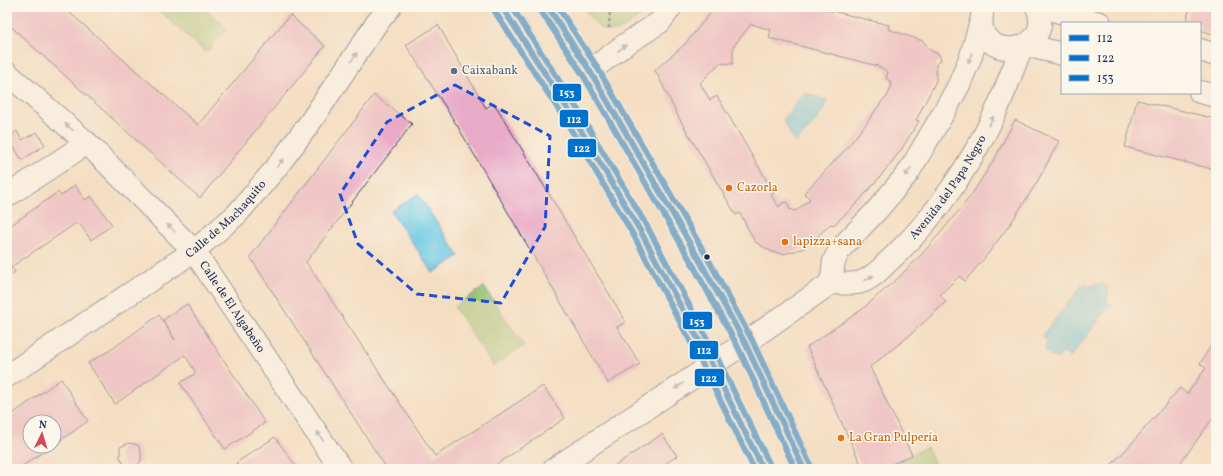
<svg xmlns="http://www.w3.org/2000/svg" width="1223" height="476" font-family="Vollkorn,serif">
<rect width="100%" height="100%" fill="#fbf7ec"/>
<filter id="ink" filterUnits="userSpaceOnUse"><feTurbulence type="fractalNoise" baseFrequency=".025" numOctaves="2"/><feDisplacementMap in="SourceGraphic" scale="8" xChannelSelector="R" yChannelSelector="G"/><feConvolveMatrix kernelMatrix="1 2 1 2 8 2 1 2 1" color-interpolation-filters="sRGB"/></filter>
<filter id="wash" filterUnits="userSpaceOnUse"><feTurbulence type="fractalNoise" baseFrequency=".012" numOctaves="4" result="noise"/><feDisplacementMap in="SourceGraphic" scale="16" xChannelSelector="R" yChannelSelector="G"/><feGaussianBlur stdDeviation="0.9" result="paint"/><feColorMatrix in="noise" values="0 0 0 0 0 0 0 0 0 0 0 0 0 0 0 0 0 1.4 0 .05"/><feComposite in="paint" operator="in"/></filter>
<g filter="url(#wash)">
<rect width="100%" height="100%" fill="#f4dec3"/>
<g fill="#95c270" stroke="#587867">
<path d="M155,7h49l23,22 -21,24z"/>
<path d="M583,7h67c-11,10 -32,32 -49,22 -5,-3 -14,-17 -18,-22z"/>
<path d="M484,287l40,59 -31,20 -39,-59z"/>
<path d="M927,447l10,22h-38l-3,-7z"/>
</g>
<g fill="#65c6e3" stroke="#407aa0">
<path d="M804,93l23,7c-5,16 -19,31 -32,42l-12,-22z"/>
<path d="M418,194l41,62 -26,17 -42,-62z"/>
<path d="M1084,283l6,4c6,-4 11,-4 17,-1 2,6 3,10 -1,15l5,4 -41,52 -6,-5 -6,6c-8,-2 -11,-3 -13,-11l3,-6 -6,-5z"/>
</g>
<g id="blocks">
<g fill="#e9aac7" fill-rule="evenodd">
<path d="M7,7h56l135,118 92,-110 35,31 -125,152 -193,-175z"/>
<path d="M714,7h102l73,18 -1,4 35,12 8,10 8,3 2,6 -5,4v17l-20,39 3,1 -18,29 -21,27 -22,25 -24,23 -3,-1 -27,24 -12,4 -9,2 -11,-2 -17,-10 -15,-29 -4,2 -57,-97 -24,-48 30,-26 24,-29zM751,24l20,6 -2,8 109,28 10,6 -2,6 5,4v5l-4,10 -4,3 -18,25 -19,24 -42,44 6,6 -14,12 -7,-2v-2l-2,-5 -5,1 -3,4 -8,-12 3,-2 -57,-97 -7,4 -10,-17 20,-20 13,1v-17z"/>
<path d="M1190,7h26v28l-16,-5v-7h-14z"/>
<path d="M438,25l48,83 8,-5 132,219 -9,5 23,37 -32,19 -150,-256 -52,-82z"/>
<path d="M374,95l38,29 -106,138 129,194 108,-70 22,32 -75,51h-103l-137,-212z"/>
<path d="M1137,100l79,19v51l-91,-23z"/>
<path d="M1015,120l44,21 -22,41 -26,41 -24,32 -22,26 -6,-5 -19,19 6,7 -37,34 -39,31 42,88 -31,14h-18l-56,-122 54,-37 36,-31 24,-24 21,-24 28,-34 24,-37z"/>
<path d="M17,131l5,9 15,-8 8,13 -23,15 -14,-22z"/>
<path d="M75,185l10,15 6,-4 21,29 -21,15 -13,-18 -67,45 4,5 -8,5v-49l51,-36 3,4z"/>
<path d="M187,304l78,119 -40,26 -45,-66 16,-10 -11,-18 -70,49 -27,-41 24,-14 47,-34 16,25 -12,-20z"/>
<path d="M1216,337v77l-40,55h-69l18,-18 55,-63 7,6 19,-26 -6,-4z"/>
<path d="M61,379l27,42 -34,24v-23h-24v24h22l-34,23h-11v-51z"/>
<path d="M662,434l15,22 -20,13h-47z"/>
<path d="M275,437l23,32h-58l-4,-6z"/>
<path d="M129,443l9,2 3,7v9l-5,5h-11l-5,-9v-10z"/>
</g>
</g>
</g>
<g filter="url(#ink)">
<use href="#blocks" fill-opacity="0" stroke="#3c496d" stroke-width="1"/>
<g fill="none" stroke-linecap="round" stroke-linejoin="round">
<defs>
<g id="minor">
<path d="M1041,7l59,16"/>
<path d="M982,16c-8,48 75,40 55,-9"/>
<path d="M1026,45l36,9"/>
<path d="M1200,50l16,5"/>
<path d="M590,71l33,-25 37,-24 11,-15"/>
<path id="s1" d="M7,73l80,70 107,108 147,218"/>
<path d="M1200,92l16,4"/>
<path d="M7,196l80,-53"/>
<path d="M831,283l3,-22 6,-12 38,-40 30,-36 36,-61 15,-27 12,-29 10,-35"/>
<path id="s2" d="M7,376l187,-125 43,-37 39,-46 33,-44 67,-100 14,-17"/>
<path id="s3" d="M554,469l191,-126 86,-60c10,0 21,2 30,-1 13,-4 22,-16 31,-24 44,-41 80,-95 105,-149 9,-20 16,-41 25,-62"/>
</g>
<g id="tertiary">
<path d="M502,7l14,20 55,87 70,118 71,133 51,104"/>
<path d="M548,7l42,64 110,190 45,82 59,126"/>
</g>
</defs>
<use href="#minor" stroke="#3c496d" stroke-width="24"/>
<use href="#tertiary" stroke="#3c496d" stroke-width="24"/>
<path stroke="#3c496d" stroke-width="2.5" stroke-dasharray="3 3" stroke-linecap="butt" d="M609,28l1,-21"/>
<use href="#minor" stroke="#fff" stroke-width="22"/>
<use href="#tertiary" stroke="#fff" stroke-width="22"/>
<defs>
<g id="bus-1">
<path d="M502,7l69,107 70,118 71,133 51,104"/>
<path d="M548,7l42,64 110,190 45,82 59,126"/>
</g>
<g id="bus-2">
<path d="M541,11l42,64 110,190 45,82 57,122"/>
<path d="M495,12l69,106 70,118 71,133 49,100"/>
</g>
<g id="bus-3">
<path d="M512,7l66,103 70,118 71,133 51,104"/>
<path d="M558,7l39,60 110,190 45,83 59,126"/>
</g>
</defs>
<use href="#bus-1" stroke="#fbf7ec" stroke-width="9"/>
<use href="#bus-2" stroke="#fbf7ec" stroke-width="9"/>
<use href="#bus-3" stroke="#fbf7ec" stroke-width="9"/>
<use href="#bus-1" stroke="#0072ce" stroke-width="6"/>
<use href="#bus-2" stroke="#0072ce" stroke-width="6"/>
<use href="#bus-3" stroke="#0072ce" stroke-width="6"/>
</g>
<defs><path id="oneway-solid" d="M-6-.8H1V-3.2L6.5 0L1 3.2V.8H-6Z"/></defs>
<g fill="#8d97ae">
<use href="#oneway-solid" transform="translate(622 48) rotate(-36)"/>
<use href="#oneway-solid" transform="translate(354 57) rotate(-56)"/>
<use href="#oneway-solid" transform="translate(970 58) rotate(110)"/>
<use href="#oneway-solid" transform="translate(991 121) rotate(-64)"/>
<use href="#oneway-solid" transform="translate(69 127) rotate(-139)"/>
<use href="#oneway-solid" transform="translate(280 163) rotate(-52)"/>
<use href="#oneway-solid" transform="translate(908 172) rotate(125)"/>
<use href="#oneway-solid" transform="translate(171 228) rotate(-135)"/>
<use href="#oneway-solid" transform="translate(869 278) rotate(-30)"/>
<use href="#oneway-solid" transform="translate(679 386) rotate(147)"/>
<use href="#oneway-solid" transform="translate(320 436) rotate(-124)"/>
</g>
</g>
<path d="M0 0H1223V476H0ZM455,85l95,51 -5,91 -44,76 -84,-9 -59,-50 -18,-50 47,-72z" fill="#f4dec3" fill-opacity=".55" fill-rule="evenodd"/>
<path fill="none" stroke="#1d4ed8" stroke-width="3" stroke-dasharray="8 5" stroke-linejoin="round" d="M455,85l95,51 -5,91 -44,76 -84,-9 -59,-50 -18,-50 47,-72z"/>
<circle fill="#5c6f8a" stroke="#fbf7ec" stroke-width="1.5" cx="454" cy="71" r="4"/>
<g fill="#e8710a" stroke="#fbf7ec" stroke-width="1.5">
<circle cx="729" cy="188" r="4"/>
<circle cx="785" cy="242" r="4"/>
<circle cx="841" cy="438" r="4"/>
</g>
<circle fill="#1b2f5e" stroke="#fbf7ec" stroke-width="1.5" cx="707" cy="257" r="3.5"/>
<g text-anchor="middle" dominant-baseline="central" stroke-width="3" stroke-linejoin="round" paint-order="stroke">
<g font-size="12" fill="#4e5e75" stroke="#fbf7ec" text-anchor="start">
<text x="462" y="71">Caixabank</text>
</g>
<g font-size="12" fill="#1b2f5e" stroke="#fbf7ec">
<text stroke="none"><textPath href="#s3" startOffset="494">Avenida del Papa Negro</textPath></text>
<text stroke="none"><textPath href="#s2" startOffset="270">Calle de Machaquito</textPath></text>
<text stroke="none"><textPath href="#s1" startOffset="326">Calle de El Algabeño</textPath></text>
</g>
<g font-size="12" fill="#c56008" stroke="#fbf7ec" text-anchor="start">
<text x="737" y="188">Cazorla</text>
<text x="793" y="242">lapizza+sana</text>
<text x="849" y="438">La Gran Pulpería</text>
</g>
</g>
<g stroke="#fbf7ec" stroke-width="1.5">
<rect x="552" y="83" width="30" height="19" rx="4" fill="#0072ce"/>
<rect x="559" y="109" width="30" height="19" rx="4" fill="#0072ce"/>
<rect x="567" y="138" width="30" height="20" rx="4" fill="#0072ce"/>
<rect x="682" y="311" width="31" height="19" rx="4" fill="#0072ce"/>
<rect x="689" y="340" width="30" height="20" rx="4" fill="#0072ce"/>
<rect x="694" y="368" width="31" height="19" rx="4" fill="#0072ce"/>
</g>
<g font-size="11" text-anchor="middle" font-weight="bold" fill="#fff">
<text x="567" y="96">153</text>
<text x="574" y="123">112</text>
<text x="582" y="152">122</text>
<text x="697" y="325">153</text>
<text x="704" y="354">112</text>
<text x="709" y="382">122</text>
</g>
<rect width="1223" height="476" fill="none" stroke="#fbf7ec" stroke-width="24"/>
<rect x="1061" y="22" width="140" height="72" fill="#fbf7ec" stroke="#a1a7b3"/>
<rect x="1069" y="35" width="20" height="6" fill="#0072ce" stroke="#a1a7b3"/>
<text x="1097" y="42" font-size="12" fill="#1b2f5e">112</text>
<rect x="1069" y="55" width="20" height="6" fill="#0072ce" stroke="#a1a7b3"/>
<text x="1097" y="62" font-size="12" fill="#1b2f5e">122</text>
<rect x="1069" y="75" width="20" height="6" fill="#0072ce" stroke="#a1a7b3"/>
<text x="1097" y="82" font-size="12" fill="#1b2f5e">153</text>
<g transform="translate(42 434) rotate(5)"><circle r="19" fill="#fbf7ec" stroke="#a1a7b3"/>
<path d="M0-3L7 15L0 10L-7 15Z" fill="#d1495b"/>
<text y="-6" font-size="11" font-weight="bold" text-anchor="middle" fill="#1b2f5e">N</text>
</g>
</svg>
